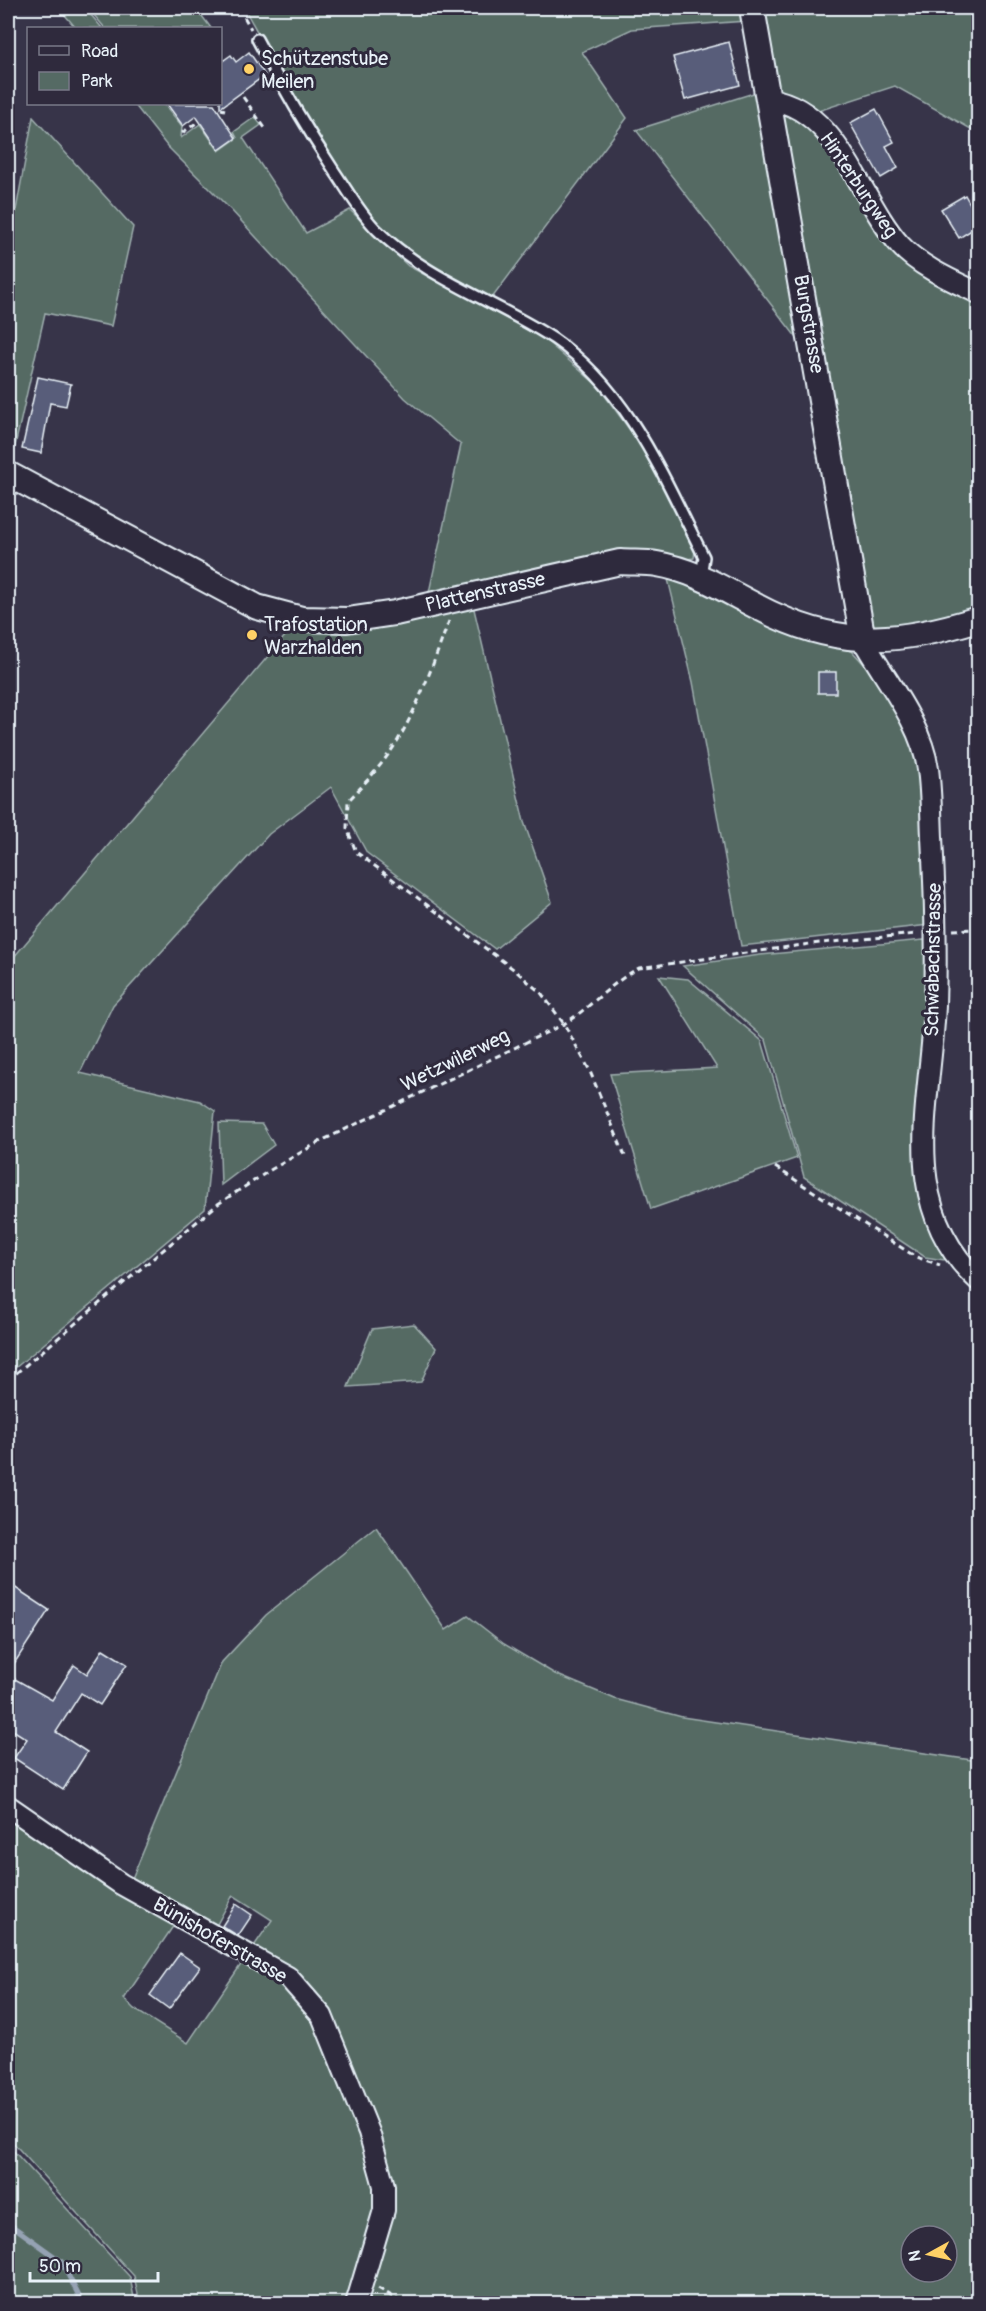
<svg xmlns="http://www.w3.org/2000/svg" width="986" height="2311" font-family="Pangolin,sans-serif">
<rect width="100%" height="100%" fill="#373449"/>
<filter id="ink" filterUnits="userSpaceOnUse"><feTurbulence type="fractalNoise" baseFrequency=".0167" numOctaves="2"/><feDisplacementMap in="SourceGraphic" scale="12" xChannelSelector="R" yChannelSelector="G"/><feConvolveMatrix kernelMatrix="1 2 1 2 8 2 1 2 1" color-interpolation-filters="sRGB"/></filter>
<g filter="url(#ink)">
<g fill="#556a64" stroke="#9eaeae" stroke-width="1.5" fill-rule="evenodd">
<path d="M59,8h26l17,20h-26z"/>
<path d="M88,8h108l15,20h-106z"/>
<path d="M244,8h501l2,13 -115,8 -50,23 45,66 -135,180 -77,-42 -36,-30 -25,-33 -55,-86z"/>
<path d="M758,8h220v125l-83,-47 -83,27 -38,-29z"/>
<path d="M760,91l47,260 -171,-221z"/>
<path d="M134,104h30l18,22 -1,12 19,-14 19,27 18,-13 -3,-6 21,-15 6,8 -18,13 63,95 44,-23 58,56 135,72 55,48 47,65 50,99 -1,8 -266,39 33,-152 -56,-47 -174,-188 -64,-64z"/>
<path d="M782,113l23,4 95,137 78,51v305l-22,8 -80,10 -5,-6z"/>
<path d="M33,117l100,110 -22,99 -66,-13 -35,155 -2,-2v-212z"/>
<path d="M667,575l35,13 89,48 61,15 23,25 31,52 15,43 8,154 -188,21 -48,-264z"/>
<path d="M469,606l5,3 50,213 28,80 -57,47 -128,-96 -36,-66 -62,47 -156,171 -33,68 120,28 15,10 -10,98 -197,165v-410l283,-335h25z"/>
<path d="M924,940l8,4 -16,208 30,103 -2,5 -19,-3 -121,-80 -38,-137 -83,-74 77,-11z"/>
<path d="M659,976l29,3 74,62 35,117 -146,51 -41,-135 107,-6z"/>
<path d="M219,1123l43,1 12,21 -53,40z"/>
<path d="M414,1324l22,24 -15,34 -73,5 24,-58z"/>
<path d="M376,1527l70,103 22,-14 36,28 51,30 60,25 67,18 296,44v542h-616l30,-105 -66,-189 -22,-30 -50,-33 18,-26 -39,-25 -17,31 -85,-45 91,-219 44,-47zM911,2236h36v36h-36z"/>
<path d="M8,1817l166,108 -50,74 10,10 54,34 56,-83 35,19 27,29 28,59 40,110 1,36 -27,90h-208l-6,-27 -126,-139z"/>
<path d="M8,2145l122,132 5,26h-127z"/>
</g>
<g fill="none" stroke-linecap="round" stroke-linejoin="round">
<path stroke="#95a2b3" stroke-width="5" d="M8,2202l3,23 50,36 22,43"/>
</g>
<g fill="#595d7a" stroke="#e8f1f8" stroke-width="1.5">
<path d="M729,42l11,43 -55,15 -12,-43z"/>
<path d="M249,52l16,23 -45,33v-45l11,-8 5,7z"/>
<path d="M167,104h47l22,34 -17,12 -23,-34 -13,10z"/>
<path d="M876,109l18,33 -8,4 12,22 -17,10 -31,-55z"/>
<path d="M965,195l13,23v8l-19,12 -18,-29z"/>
<path d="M38,377l33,7 -5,22 -16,-3 -9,50 -19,-4z"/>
<rect x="818" y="672" width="18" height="21"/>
<path d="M8,1583l41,27 -41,63z"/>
<path d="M103,1649l24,15 -27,41 -19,-12 -25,39 31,20 -24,38 -49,-32 13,-19 -19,-12v-52l44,25 22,-35 13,9z"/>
<path d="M236,1904l16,11 -14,21 -16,-10z"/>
<path d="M180,1953l20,14 -31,42 -19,-14z"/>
</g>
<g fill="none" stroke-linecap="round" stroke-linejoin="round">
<defs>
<path id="service" d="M257,39c24,46 49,89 78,133 13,19 25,41 42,58 51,50 119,71 177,109 75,51 111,141 150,218l-3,19"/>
<g id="minor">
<path d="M770,99c69,11 89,100 130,146 20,22 53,36 78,48"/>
<path d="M863,640c22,40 58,82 65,129 3,22 3,46 4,68 3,57 5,112 3,168 -4,97 -39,199 43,275"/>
<path d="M8,1806l113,78 167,93 34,39 47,116 15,54v24l-28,94"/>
</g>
<g id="tertiary">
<path d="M752,8l111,632"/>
<path d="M8,474l249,133 45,12 45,1 48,-7 225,-51c12,1 25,0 37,2 43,7 78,33 117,51 73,34 130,27 204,4"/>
</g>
</defs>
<use href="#service" stroke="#e8f1f8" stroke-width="14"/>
<use href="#minor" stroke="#e8f1f8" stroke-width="24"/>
<use href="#tertiary" stroke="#e8f1f8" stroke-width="28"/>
<g stroke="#e8f1f8" stroke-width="3" stroke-dasharray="6 4.5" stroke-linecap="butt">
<path d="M239,8l12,21"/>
<path d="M243,97l22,31"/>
<path d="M221,109l4,1"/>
<path d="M182,133l17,-12"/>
<path d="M449,621c-15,40 -29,82 -51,119 -14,23 -32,42 -50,61l-1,27 9,24 160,119 26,23 22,30 25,45 36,87"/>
<path d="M953,930l25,-1"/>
<path d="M775,1167l141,90 24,8"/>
<path d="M8,1380l210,-176 54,-35 49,-28 243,-117c27,-17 47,-41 75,-56l171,-24 107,-10"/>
<path d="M378,2288l27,16"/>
</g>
<use href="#service" stroke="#2f2a3d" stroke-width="9"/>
<use href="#minor" stroke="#2f2a3d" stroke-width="20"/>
<use href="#tertiary" stroke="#2f2a3d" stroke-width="24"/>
</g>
</g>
<g fill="#ffd166" stroke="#2f2a3d" stroke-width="2">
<circle cx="249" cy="69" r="6"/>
<circle cx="252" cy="635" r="6"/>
</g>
<g text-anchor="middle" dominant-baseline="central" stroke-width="6" stroke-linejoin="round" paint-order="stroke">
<g font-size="20" fill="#e8f1f8" stroke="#2f2a3d" text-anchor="start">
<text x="261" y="58">Schützenstube<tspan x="261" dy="23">Meilen</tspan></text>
<text x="264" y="624">Trafostation<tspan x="264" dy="23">Warzhalden</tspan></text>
</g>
<g font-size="20" fill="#e8f1f8" stroke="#2f2a3d">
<text transform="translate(859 185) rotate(56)">Hinterburgweg</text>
<text transform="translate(809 324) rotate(80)">Burgstrasse</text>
<text transform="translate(485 592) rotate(-13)">Plattenstrasse</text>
<text transform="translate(933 960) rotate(-89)">Schwabachstrasse</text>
<text transform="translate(455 1060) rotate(-26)">Wetzwilerweg</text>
<text transform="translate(220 1940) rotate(30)">Bünishoferstrasse</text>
</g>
</g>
<rect width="986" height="2311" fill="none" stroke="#2f2a3d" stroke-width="30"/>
<rect x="15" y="15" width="956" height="2281" fill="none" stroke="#e8f1f8" stroke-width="2" filter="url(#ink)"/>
<rect x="27" y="27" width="195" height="78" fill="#2f2a3d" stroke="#797a88" stroke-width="1.5"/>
<rect x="39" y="46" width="30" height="9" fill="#2f2a3d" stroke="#797a88" stroke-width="1.5"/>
<text x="81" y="57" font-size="18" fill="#e8f1f8">Road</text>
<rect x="39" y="72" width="30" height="18" fill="#556a64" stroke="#797a88" stroke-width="1.5"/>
<text x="81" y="87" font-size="18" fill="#e8f1f8">Park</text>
<g transform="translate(929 2254) rotate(262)"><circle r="28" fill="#2f2a3d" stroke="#797a88" stroke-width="1.5"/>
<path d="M0-4.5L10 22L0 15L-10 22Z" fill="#ffd166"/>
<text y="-9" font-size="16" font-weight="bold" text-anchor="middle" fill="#e8f1f8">N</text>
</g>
<path d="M30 2272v9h128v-9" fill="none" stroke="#e8f1f8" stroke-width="3"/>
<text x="39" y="2272" font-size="18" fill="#e8f1f8" stroke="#2f2a3d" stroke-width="4.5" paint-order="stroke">50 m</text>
</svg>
